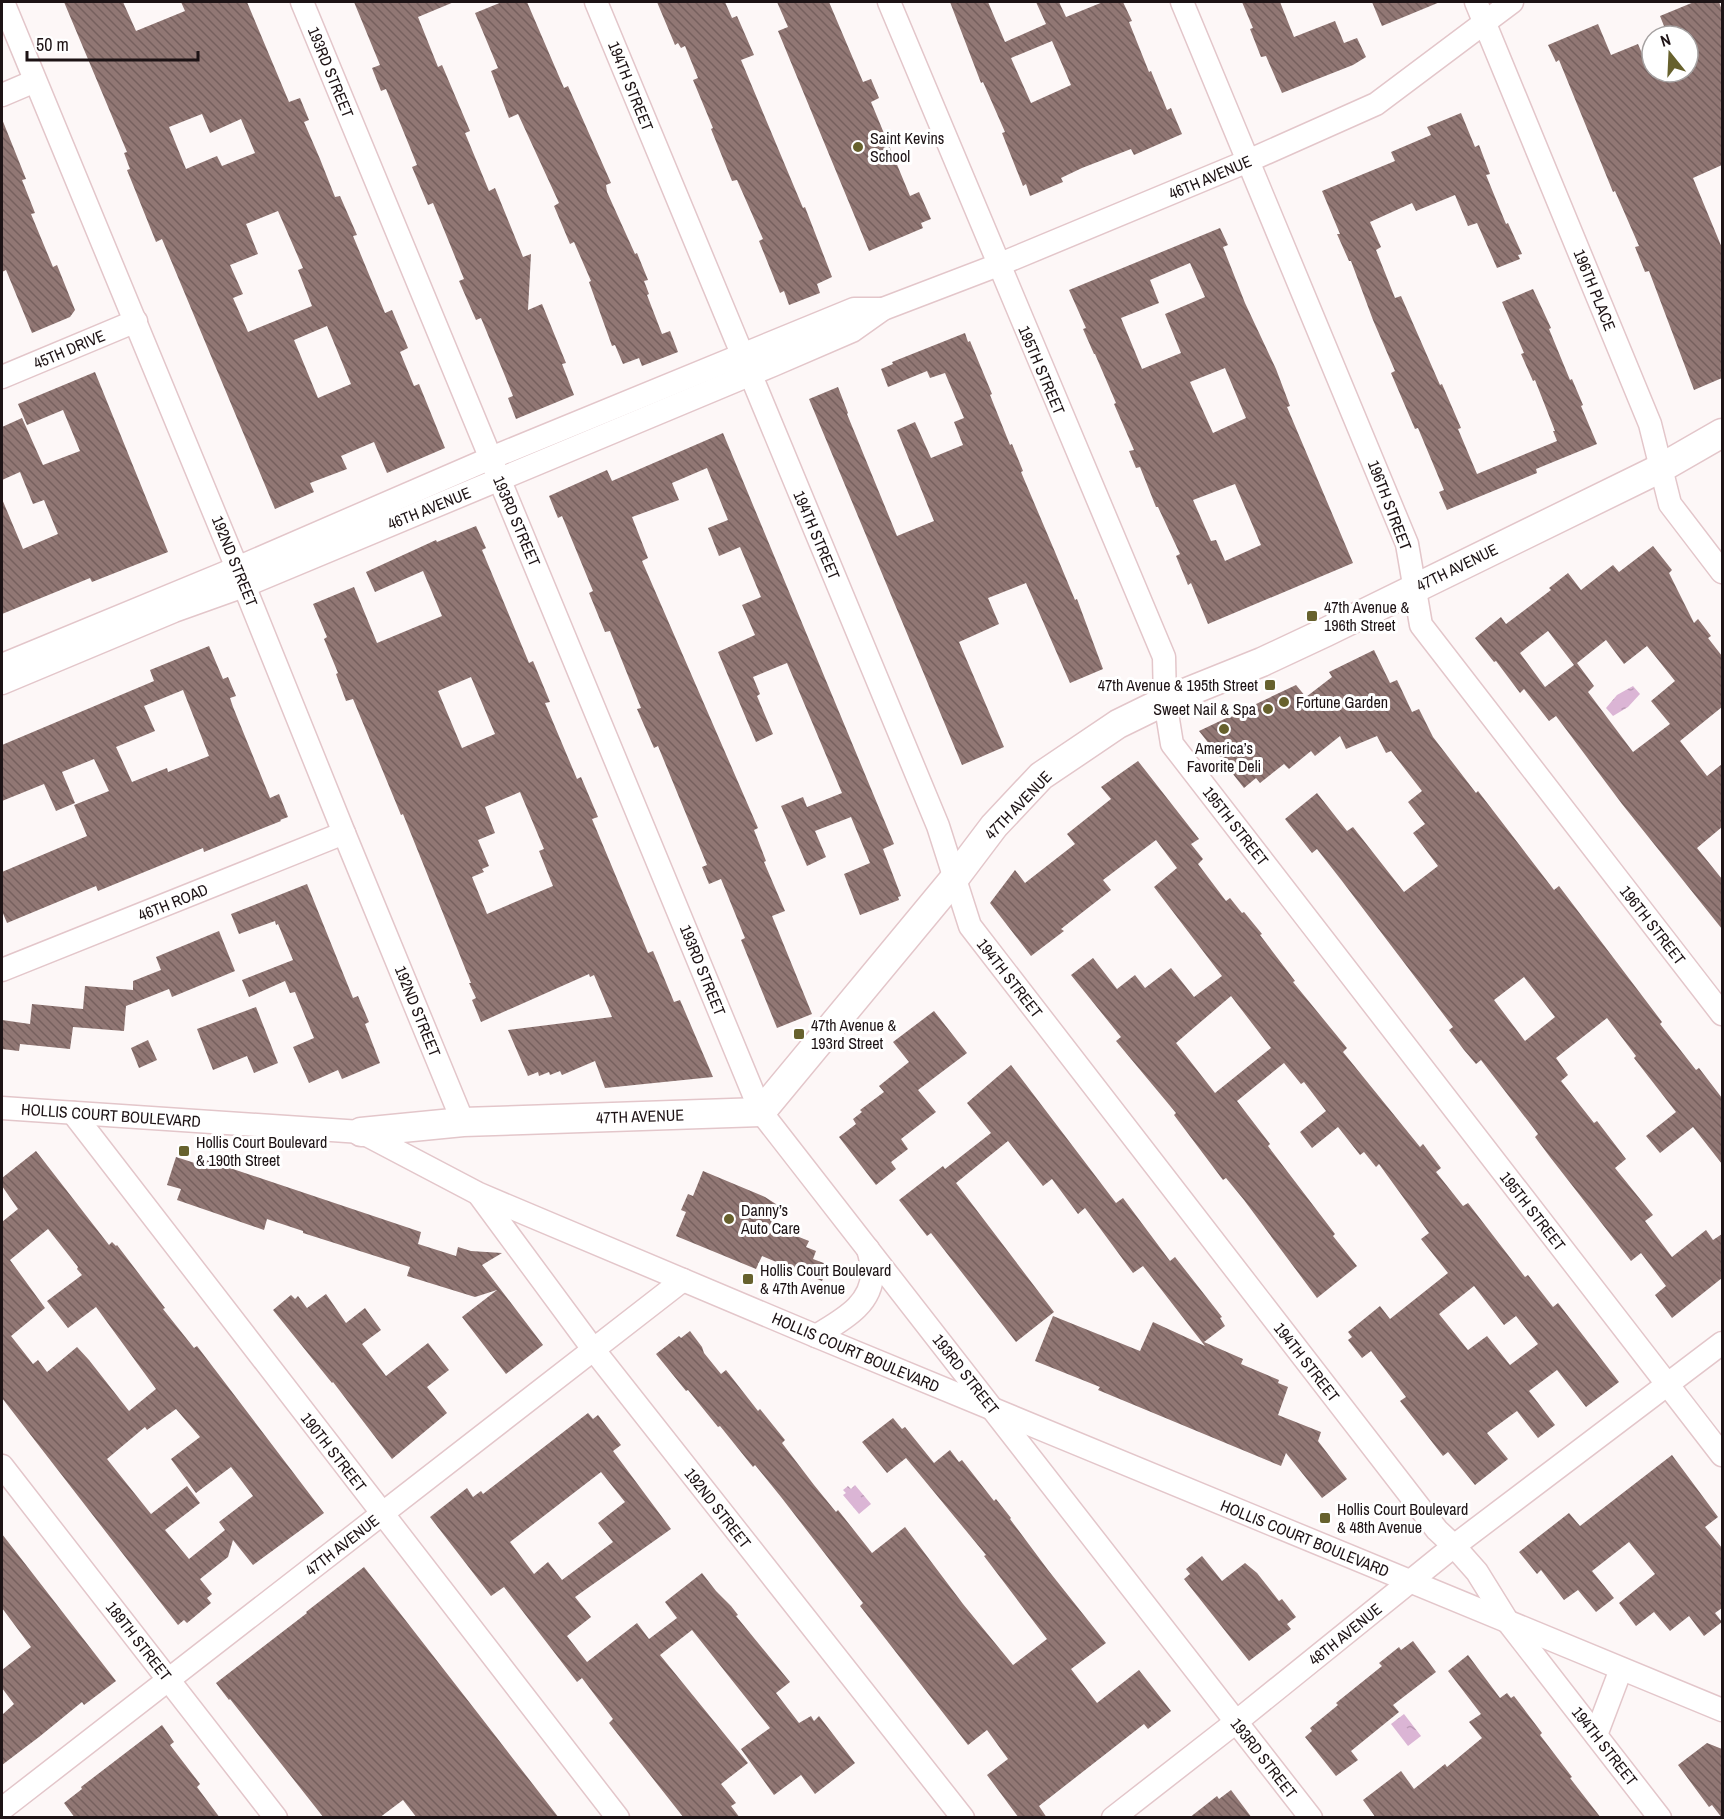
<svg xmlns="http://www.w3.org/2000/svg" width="1724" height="1819" font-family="'Archivo Narrow',sans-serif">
<defs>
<pattern id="water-ripples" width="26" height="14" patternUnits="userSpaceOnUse" patternTransform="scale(1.5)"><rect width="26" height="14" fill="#dbb5d5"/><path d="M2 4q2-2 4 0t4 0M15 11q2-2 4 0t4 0" fill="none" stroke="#bc9bb6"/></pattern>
<pattern id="building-back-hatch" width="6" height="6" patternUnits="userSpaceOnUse" patternTransform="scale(1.5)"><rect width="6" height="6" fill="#917774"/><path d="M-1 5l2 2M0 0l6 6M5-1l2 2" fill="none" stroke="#76605e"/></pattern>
</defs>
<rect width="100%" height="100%" fill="#fdf7f7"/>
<g fill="url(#water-ripples)">
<path d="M1633,686l7,8 -12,13 -15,9 -7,-8 11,-13z"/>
<path d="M855,1485l16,19 -12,10 -16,-19 3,-2 -3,-3 5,-4 3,3z"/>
<path d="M1404,1714l17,22 -13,10 -17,-22z"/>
</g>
<g fill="url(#building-back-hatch)" fill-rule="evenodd">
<path d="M64,2h59l13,29 49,-20 -4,-9h66l42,100 11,-4 9,22 -5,2 16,37 15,38 5,-1 17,39 -4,1 32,77 7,-3 16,38 -8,4 14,34 5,-2 26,64 -58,25 -13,-31 -33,14 6,13 -37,14 4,9 -39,17 -113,-270 -6,3 -29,-72 3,-1 -6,-16 3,-1zM202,114l8,19 31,-14 14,34 -33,13 -5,-10 -31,13 -17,-42zM278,211l25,57 -5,2 14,36 -64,26 -15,-34 10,-4 -13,-29 28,-11 -12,-30zM327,326l24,58 -33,14 -24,-58z"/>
<path d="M354,2h100l-36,15 20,50 4,-2 28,66 -5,2 24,58 6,-3 28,69 8,-3 -3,56 14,-6 24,59 -4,1 12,31 -58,24 -8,-21 5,-2 -8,-20 -24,-58 -5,2 -17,-39 5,-2 -15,-37 -16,-39 -5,2 -16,-38 5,-2 -8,-20 -23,-56 -5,2 -9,-23 8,-3z"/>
<path d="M502,2h25l37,86 4,-2 43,97 -5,2 1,7 28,62 2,-1 11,27 -4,1 5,13 -2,1 15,39 8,-3 8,21 -36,14 -3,-8 -16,6 -8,-19 -3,1 -23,-64 2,-1 -17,-39 -4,2 -16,-38 5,-3 -41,-89 -9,4 -18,-47 7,-3 -23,-55z"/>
<path d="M657,2h68l7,16 5,-2 17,39 -13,5 62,148 2,-1 27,70 -15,7 3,9 -31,12 -5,-14 -4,2 -21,-52 4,-2 -26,-59 -5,1 -21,-52 2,-1 -20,-48 5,-2 -13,-32 -4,2 -3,-5 -3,2z"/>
<path d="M777,2h52l34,80 8,-3 8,19 -8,4 39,94 9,-4 12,27 -10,4 2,5 -54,23 -91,-220 10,-4z"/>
<path d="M950,2h38l17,40 41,-18 -10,-22h23l7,15 37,-15h20l9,19 -3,1 20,50 2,-1 16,39 4,-2 11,26 -48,21 -3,-6 -49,19 -21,10 2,4 -33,14 -4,-12 -3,2 -21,-53 3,-1 -22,-50 -2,1zM1052,41l19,44 -40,18 -20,-45z"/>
<path d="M1242,2h38l14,35 41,-16 9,22 13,-5 9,19 -13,8 -71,28 -16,-37 -5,1 -11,-28 3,-1z"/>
<path d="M1372,2h68l-58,24z"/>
<path d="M1694,2h25l3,8v155l-29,13 29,70v130l-28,12 -45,-119 -4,1 -10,-25 4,-1 -24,-55 -2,1 -54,-132 -3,2 -8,-17 50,-21 13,31 27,-11 12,28h38v-36h-20l-8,-20z"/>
<path d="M1461,113l14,34 4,-2 11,29 -4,1 20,49 2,-1 14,31 -4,1 2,4 -23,9 -20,-45 -9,3 -13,-31 -39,16 -4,-8 -42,19 11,25 -5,3 19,48 6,-2 39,89 2,-1 19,44 -3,1 19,45 80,-33 -4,-10h2l-20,-51 -2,1 -12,-27 3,-1 -22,-51 31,-13 18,39 -2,1 21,51 2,-1 11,26 -2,1 16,38 -61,25 1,4 -90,37 -8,-18 5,-2 -26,-62 -3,1 -24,-56 4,-2 -22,-51 -22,-59h-2l-12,-27h3l-18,-43 73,-30 -4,-9 40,-17 -4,-8z"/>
<path d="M2,119l24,60 -4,1 13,33 -4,1 22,53 4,-2 18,45 -5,7 -38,16 -26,-63 -4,2z"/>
<path d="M1220,228l8,17 -5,2 22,56 31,66 14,37 -3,1 66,156 -145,61 -17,-41 -3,2 -12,-29 4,-2 -22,-47h-2l-16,-40 -4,1 -7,-17 5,-1 -20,-46 2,-1 -21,-49h-1l-11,-25 3,-1 -17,-38zM1190,263l15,34 -40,17 16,39 -39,16 -21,-51 38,-15 -9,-23zM1225,368l21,50 -33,15 -23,-51zM1235,484l26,61 -36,16 -9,-21 -5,1 -18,-41z"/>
<path d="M965,333l3,9 2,-1 22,53 -2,1 20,50 2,-1 11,27 -2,1 34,80 20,48 2,-1 26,70 -33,14 -44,-100 -38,15 11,26 -40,18 45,105 -42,18 -153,-366 29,-12 10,26 -1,1 50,122 37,-15 -37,-91 18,-8 16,36 32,-13 -9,-23 10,-4 -19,-45 -15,5 -3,-7 -39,16 -7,-18 12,-5 -1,-2z"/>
<path d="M95,372l73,180 -76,30 -2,-4 -88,36v-115l21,50 35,-15 -14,-34 -11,4 -13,-32 -18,8v-53l20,-9 21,47 37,-14 -17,-41 -36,15 -9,-21z"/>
<path d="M723,433l171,411 -11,5 18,47 -3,1 1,3 -39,15 -16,-41 26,-11 -19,-46 -36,14 11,26 -19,9 -26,-60 22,-9 4,10 35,-14 -55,-130 -34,14 7,17 -3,2 16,38 -17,8 -38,-90 37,-17 -13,-30 19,-8 -21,-50 -21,9 -11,-28 20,-8 -21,-52 -35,15 7,17 -47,17 16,41 -6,3 116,267 -4,2 12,31 -2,1 21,49 -13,5 40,98 -35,14 -36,-88 4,-2 -24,-59 -12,5 -7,-17 5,-2 -49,-119 -4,2 -17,-39 4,-1 -31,-77 -5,1 -16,-39 4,-2 -31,-75 -4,2 -9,-22 58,-26 5,11z"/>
<path d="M476,526l10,22 -4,2 47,113 4,-2 17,41 -5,1 32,76 4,-2 17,40 -6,2 56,134 5,-2 21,51 6,-2 33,77 -108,11 -10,-27 -33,14 -2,-4 -10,4 -1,-3 -10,4 -1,-4 -10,4 -20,-46 104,-13 -18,-42 -4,2 -1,-3 -108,48 -9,-22 4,-2 -7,-15h2l-68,-169 -2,1 -48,-116 -7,2 -10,-27 2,-1 -14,-34 3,-2 -14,-33 41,-17 23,56 65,-27 -19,-45 -48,21 -9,-20 70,-32 1,2zM471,677l24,57 -33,14 -24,-57zM520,792l24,57 -5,2 14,35 -66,28 -15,-37 12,-5 -2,-3 7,-3 -11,-26 17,-7 -10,-26z"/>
<path d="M1653,546l19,24 -3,3 25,50 4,-4 13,17 -3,2 14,18v51l-42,34 27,35 15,-12v63l-25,21 25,31v50l-100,-125 -66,-88 -7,5 -25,-32 -4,4 -24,-32 -2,1 -19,-24 26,-21 5,7 45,-34 -2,-2 19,-15 13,17 32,-25 6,7zM1548,631l26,34 -29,22 -25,-34zM1606,640l18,24 23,-18 28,35 -24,20 19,23 -37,28 -45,-60 6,-6 -17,-23z"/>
<path d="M209,646l14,33 5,-2 8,19 -6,2 3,9 37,91 9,-4 9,23 -8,3 1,1 -77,31 -1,-4 -105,43 -2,-5 -89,37 -5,-12v-39l85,-36 -13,-31 35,-14 -15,-32 -32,13 13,31 -19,8 -12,-27 -42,17v-56l152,-64 -4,-11zM183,690l26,66 -41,16 -1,-4 -35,14 -16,-35 39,-16 -11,-25z"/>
<path d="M1374,650l16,33 7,-3 15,32 7,-3 14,28 43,56 2,-2 76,99 5,-4 103,136 -2,2 36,46 3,-2 23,30v66l-29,-37 -33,26 -14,-17 30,-24 -42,-54 2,-2 -29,-38 -51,40 12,17 -7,6 33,42 3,-2 29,38 -11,9 38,47 -8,6 27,36 34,-27 7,10 9,-6v44l-50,40 -17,-23 11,-9 -25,-33 -10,8 -81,-104 -15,-20 3,-3 -57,-74 -5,4 -12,-14 -15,-20 4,-3 -111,-146 -25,-32 -5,4 -27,-34 32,-26 30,38 6,-4 51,65 34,-26 -25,-33 12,-9 -17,-22 14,-11 -31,-40 -5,2 -9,-17 -31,13 -6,-13 -25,20 -4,-5 -22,18 -5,-5 -24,19 -4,-5 -12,10 -45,-57 97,-46 10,12 26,-20 -3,-5zM1524,977l31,40 -30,24 -31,-41z"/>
<path d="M1138,761l61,78 -8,5 12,15 -5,5 28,37 4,-3 12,15 2,-1 18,22 -2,1 35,46 -2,1 54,66 -4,4 77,95 3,-3 18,24 -5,4 27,34 5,-3 57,74 3,-2 25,32 5,-4 61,79 -33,25 -29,-37 -28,21 26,34 -17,13 -21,-27 -30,22 21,26 -33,26 -27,-33 -5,4 -43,-55 6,-4 -35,-46 -9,7 -14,-18 4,-3 -4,-5 32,-26 10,13 58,-46 -27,-34 8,-6 -50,-69 -3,3 -12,-15 -4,3 -22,-28 -26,21 -12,-16 26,-21 -22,-29 -3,2 -17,-21 -47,38 33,43 -2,2 67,88 -2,2 24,30 -40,32 -73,-98 -18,-22 -3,2 -49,-65 2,-2 -60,-72 5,-4 -50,-62 22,-17 24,31 18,-14 10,13 26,-20 23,29 28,-21 -68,-89 23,-19 -21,-28 -53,40 8,10 -50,39 3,2 -33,25 -41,-53 25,-33 10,13 50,-39 -8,-10 44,-35 -10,-12zM1231,996l40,52 -56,45 -39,-50zM1474,1286l30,39 12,-9 22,28 -28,21 -23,-29 -19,14 -29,-36z"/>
<path d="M307,884l46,114 5,-2 11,26 -4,2 15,39 -38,16 -4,-9 -29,13 -16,-36 21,-9 -19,-46 -5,1 -5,-12 -36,16 -7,-17 51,-20 -15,-36 -2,1 -1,-4 -36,13 -8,-20z"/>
<path d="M219,931l16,40 -63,26 -3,-8 -43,17 -2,25 -51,-4 -3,22 -50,-5 -1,7 -17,-2v-29l28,4 2,-20 51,5 2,-23 48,4v-9l28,-11 -5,-13z"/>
<path d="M256,1007l22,56 -24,10 -7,-17 -34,14 -16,-41z"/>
<path d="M934,1011l33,42 -49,37 18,22 -35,27 7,10 -17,13 5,7 -20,16 -37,-48 17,-13 -3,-5 9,-7 -2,-2 24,-18 -5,-6 30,-24 -16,-20z"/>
<path d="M148,1040l9,20 -18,8 -8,-20z"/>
<path d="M1011,1065l105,138 7,-5 47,63 5,-4 47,60 -2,1 5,8 -21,16 39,17 -2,5 38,16 -1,3 10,4 -10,28 43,17 -3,9 29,38 -25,19 -36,-45 -5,13 -183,-76 2,-3 -65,-26 18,-45 87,35 13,-29 52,24 -62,-80 -10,7 -48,-65 -7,6 -26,-35 -9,7 -35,-45 -52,42 98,129 -38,30 -85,-109 -4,3 -28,-36 44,-34 2,3 46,-36 -24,-30z"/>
<path d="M36,1151l73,94 3,-3 4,4 1,-1 48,63 -2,1 31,39 3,-2 127,167 -71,52 -20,-25 -5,17 -28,22 12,15 -5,4 4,5 -24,20 -3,-3 -6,5 -176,-227v-176l16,-13 -16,-23v-8zM48,1229l30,38 -1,2 5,6 -35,26 21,27 28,-21 60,82 -27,22 -40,-51 -12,-13 -30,25 -9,-12 -5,4 -22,-28 34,-28 -35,-48zM176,1409l24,28 -29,22 25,34 35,-26 22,29 -34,26 6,8 -36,29 -24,-29 35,-27 -13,-17 -36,28 -44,-55 38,-32 2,3z"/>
<path d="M176,1157l28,9 2,-6 215,72 -3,12 38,12 2,-9 13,4 31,2 -20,12 61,80 -37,29 -44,-57 35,-27 -22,7 -68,-21 3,-9 -107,-34v-2l-36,-12 -3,11 -87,-30 4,-11 -14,-4z"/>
<path d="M703,1171l62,26 17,11 -8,19 35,14 -3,6 10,4 -3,8 16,6 -7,16 -60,-25 -6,13 -80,-33 10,-24 -5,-2 7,-16 5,2z"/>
<path d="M326,1294l20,29 19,-15 16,22 -19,14 24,32 42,-33 21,27 -22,17 20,26 -55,46 -59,-77 -1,1 -59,-73 18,-15 4,4 3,-3 9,12z"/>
<path d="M690,1331l12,16 2,6 17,21 5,-4 32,41 2,-2 25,31 -3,3 32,42 22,27 2,-2 34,43 33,-26 58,77 50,61 34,-26 -63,-83 2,-1 -80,-97 -19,15 -25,-31 31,-24 9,11 3,-2 29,36 16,-13 9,12 3,-2 32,41 2,-2 15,19 -1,1 38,51 58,73 -35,26 26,34 42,-33 32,41 -23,18 -4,-5 -105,82 8,12h-28l-32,-43 21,-16 -21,-29 -19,15 -108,-139 3,-3 -82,-106 -26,-32 -2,2 -33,-41 -2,1 -30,-37 -2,1 -30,-37 23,-18 2,2z"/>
<path d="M588,1413l5,6 5,-4 23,30 -8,6 58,78 -96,68 16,20 -24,19 20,26 50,-39 12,16 28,-21 -12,-16 37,-29 14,18 15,15 7,9 -2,1 54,66 -14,11 23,30 12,-7 3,5 5,-5 36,47 -40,31 -14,-19 -27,20 -33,-46 29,-21 -78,-98 -32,25 88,108 -27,21 15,19 -5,3 9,12h-56l-75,-95 4,-4 -31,-41 -5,4 -73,-95 -13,9 -61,-79 37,-29 6,9 8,-6 2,3zM601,1472l24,30 -27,21 15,19 -51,38 -14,-18 -14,12 -24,-32z"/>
<path d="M1672,1455l46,62 -13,10 17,21v60l-7,5 7,9 -18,14 -15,-20 -19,15 -16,-19 -18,14 -17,-23 36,-29 -26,-32 -37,29 22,27 -18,14 -18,-22 -14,10 -23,-30 -4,4 -18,-22 50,-39 11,13z"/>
<path d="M2,1534l114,147 -32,24 -2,-3 -43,35 -37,28v-50l12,-11 -12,-16v-18l29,-23 -29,-39z"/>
<path d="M1202,1556l20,25 23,-18 12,10 22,28 3,-2 14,18 -9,7 4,5 -42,32 -65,-82 6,-5 -4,-5z"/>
<path d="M364,1567l116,149 79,102h-142l-14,-18 -24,18h-55l-94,-119 -1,1 -13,-17 91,-70 -1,-1z"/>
<path d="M1413,1641l23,31 -43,33 6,7 -48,39 7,9 -22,16 -31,-39 7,-6 -2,-3 28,-23 -2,-2 46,-37 -3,-3 20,-16 2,3z"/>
<path d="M1468,1655l32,43 7,-5 4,5 3,-2 28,37 -2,2 32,42 -2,1 31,40h-225l-13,-18 38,-29 13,18 31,-25 2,3 35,-29 -13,-16 12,-8 -33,-43z"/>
<path d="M162,1725l12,17 -4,3 30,39 -3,3 23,31h-145l-11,-15 18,-14 -1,-2z"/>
<path d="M1707,1743l15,6v69l-10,-13 -3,2 -31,-42z"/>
<path d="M1231,1790l21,28h-63l28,-22 2,3z"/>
</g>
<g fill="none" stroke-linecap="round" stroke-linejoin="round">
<defs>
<g id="minor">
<path d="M3,2l234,566 107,265 119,289"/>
<path d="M302,2l459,1110 550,706"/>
<path d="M596,2l342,824 32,100 467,604 17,16 23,26 31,50 152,196"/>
<path d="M889,2l275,655 1,44 7,43 550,711"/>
<path d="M1182,2l225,542 14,81 301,389"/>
<path d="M1476,2l174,422 20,80 52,68"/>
<path d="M2,95l33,-14"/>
<path d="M2,377l134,-56"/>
<path d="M2,665l235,-97 254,-110 363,-149h29"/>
<path d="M2,683l172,-72 70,-25 529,-221 79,-34 31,-22 115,-44 250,-104 128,-57 136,-102"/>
<path d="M2,970l342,-137"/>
<path d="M2,1108l359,24 118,62 337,142 906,374"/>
<path d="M73,1113l545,705"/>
<path d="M480,1196l113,153 370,469"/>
<path d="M816,1336c24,-15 57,-31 56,-64 0,-7 -2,-16 -4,-23"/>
<path d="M2,1466l274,352"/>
<path d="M1596,1735l25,-66"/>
<path d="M2,1809l681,-529"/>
<path d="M1113,1818l123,-96 218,-176 268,-203"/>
</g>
<path id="tertiary" d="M361,1132l102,-10 298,-10 193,-233 40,-53 47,-50 77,-52 47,-23 97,-39 64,-30 335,-164 61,-35"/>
</defs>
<use href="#minor" stroke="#e3c6ca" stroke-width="25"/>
<use href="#tertiary" stroke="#e3c6ca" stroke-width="31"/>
<use href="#minor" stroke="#fff" stroke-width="22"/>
<use href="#tertiary" stroke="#fff" stroke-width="28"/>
</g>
<g fill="#67612d" stroke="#fff" stroke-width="2">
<circle cx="858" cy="147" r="6"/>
<rect x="1306" y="610" width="12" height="12" rx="3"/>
<rect x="1264" y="679" width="12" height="12" rx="3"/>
<circle cx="1284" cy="702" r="6"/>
<circle cx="1268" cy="709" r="6"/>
<circle cx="1224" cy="729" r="6"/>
<rect x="793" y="1028" width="12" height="12" rx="3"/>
<rect x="178" y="1145" width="12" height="12" rx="3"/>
<circle cx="729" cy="1219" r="6"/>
<rect x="742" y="1273" width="12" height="12" rx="3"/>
<rect x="1319" y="1512" width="12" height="12" rx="3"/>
</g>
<g text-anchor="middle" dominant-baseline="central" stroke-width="6" stroke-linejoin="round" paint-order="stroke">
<g font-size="16" fill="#1d1315" stroke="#fff">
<text transform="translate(331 72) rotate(68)">193RD STREET</text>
<text transform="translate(631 86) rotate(68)">194TH STREET</text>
<text transform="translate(1210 177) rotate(-23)">46TH AVENUE</text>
<text transform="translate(1595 290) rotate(68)">196TH PLACE</text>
<text transform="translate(69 349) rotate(-23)">45TH DRIVE</text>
<text transform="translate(1042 370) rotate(67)">195TH STREET</text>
<text transform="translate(1390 505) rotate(69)">196TH STREET</text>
<text transform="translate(429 508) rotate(-22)">46TH AVENUE</text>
<text transform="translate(517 521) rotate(67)">193RD STREET</text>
<text transform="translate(817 535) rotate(67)">194TH STREET</text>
<text transform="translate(235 561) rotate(68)">192ND STREET</text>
<text transform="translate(1457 567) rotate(-26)">47TH AVENUE</text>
<text transform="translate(1018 805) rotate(-46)">47TH AVENUE</text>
<text transform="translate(1236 826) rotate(52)">195TH STREET</text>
<text transform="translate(173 902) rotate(-22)">46TH ROAD</text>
<text transform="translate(1653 925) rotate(52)">196TH STREET</text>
<text transform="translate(703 970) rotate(68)">193RD STREET</text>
<text transform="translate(1010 978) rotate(52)">194TH STREET</text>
<text transform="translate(418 1011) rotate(68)">192ND STREET</text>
<text transform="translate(111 1115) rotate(4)">HOLLIS COURT BOULEVARD</text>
<text transform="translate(640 1116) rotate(-2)">47TH AVENUE</text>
<text transform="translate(1533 1211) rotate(52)">195TH STREET</text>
<text transform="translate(856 1352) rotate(23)">HOLLIS COURT BOULEVARD</text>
<text transform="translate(1307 1362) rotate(52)">194TH STREET</text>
<text transform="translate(966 1374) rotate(52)">193RD STREET</text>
<text transform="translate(334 1452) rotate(52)">190TH STREET</text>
<text transform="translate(718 1508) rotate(52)">192ND STREET</text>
<text transform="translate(1305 1538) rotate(22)">HOLLIS COURT BOULEVARD</text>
<text transform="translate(342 1545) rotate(-38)">47TH AVENUE</text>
<text transform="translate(1345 1634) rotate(-39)">48TH AVENUE</text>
<text transform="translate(139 1641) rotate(52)">189TH STREET</text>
<text transform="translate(1605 1746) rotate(52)">194TH STREET</text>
<text transform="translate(1264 1758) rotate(52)">193RD STREET</text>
</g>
<g font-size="16" fill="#1d1315" stroke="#fff" text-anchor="start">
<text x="870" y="138">Saint Kevins<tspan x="870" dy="18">School</tspan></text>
<text x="1324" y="607">47th Avenue &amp;<tspan x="1324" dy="18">196th Street</tspan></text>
<text x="1258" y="685" text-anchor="end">47th Avenue &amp; 195th Street</text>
<text x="1296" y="702">Fortune Garden</text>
<text x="1256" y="709" text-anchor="end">Sweet Nail &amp; Spa</text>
<text x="1224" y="748" text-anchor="middle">America’s<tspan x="1224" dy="18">Favorite Deli</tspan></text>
<text x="811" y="1025">47th Avenue &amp;<tspan x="811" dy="18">193rd Street</tspan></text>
<text x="196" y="1142">Hollis Court Boulevard<tspan x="196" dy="18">&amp; 190th Street</tspan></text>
<text x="741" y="1210">Danny’s<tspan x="741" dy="18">Auto Care</tspan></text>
<text x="760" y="1270">Hollis Court Boulevard<tspan x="760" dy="18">&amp; 47th Avenue</tspan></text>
<text x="1337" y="1509">Hollis Court Boulevard<tspan x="1337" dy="18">&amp; 48th Avenue</tspan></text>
</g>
</g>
<rect width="1724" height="1819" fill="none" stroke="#1d1315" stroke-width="6"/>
<g transform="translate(1670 54) rotate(342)"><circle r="28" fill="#ffffff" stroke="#a5a1a1" stroke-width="1.5"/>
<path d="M0-4.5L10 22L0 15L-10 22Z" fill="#67612d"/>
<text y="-9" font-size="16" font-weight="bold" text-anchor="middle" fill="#1d1315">N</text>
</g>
<path d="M27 51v9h171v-9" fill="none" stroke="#1d1315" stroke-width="3"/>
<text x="36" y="51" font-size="18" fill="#1d1315" stroke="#ffffff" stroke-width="4.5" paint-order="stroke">50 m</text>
</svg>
